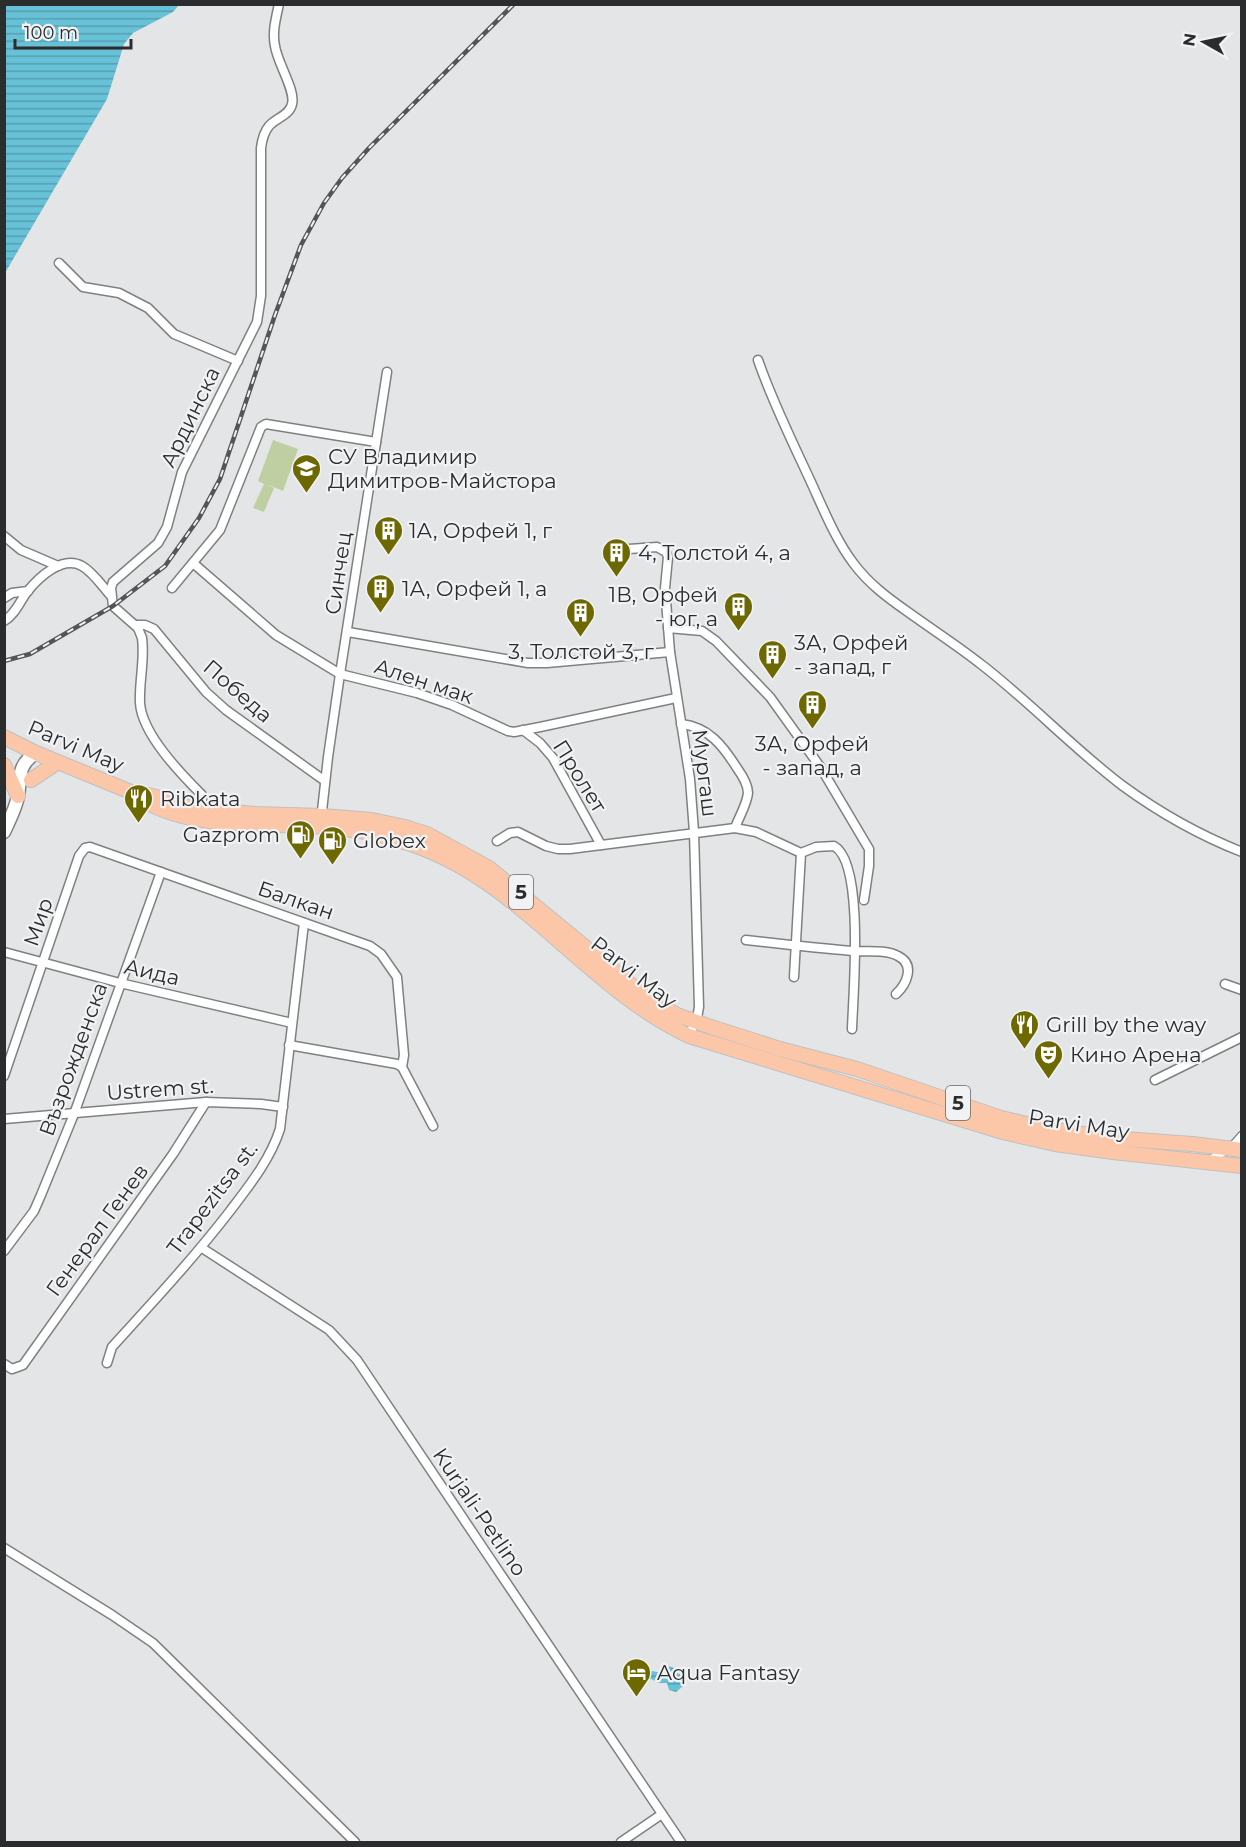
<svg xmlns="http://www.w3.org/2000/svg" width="1246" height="1847" font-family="Montserrat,sans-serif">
<defs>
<pattern id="water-rules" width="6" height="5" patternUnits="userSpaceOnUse" patternTransform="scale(1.5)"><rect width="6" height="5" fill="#68c2d7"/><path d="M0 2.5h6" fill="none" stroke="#569eaf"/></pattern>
</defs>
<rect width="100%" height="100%" fill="#e3e5e6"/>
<path fill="#bfcfa2" d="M273,440l25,9 -15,42 -17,-7 8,4 -10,24 -11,-4 11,-24 -6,-3z"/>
<g fill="url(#water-rules)">
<path d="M5,4l174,1 -6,7 -40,21 -9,11 -17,55 -102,174z"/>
<path d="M669,1666l5,2 1,4 7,3 2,6 -1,5 -7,6 -7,-2 -2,-7h-8l-10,-5v-5l3,-2 10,2z"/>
</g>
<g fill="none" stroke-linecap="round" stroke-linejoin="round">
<defs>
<g id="street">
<path d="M59,263l24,24 36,6 29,15 26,26 64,27"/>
<path d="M758,360c14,41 34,81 52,120 13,28 25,59 44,84 15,20 34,34 54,48 25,18 50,34 74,53 49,38 92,84 141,121 37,27 76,49 119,66"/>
<path d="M4,536l17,14 37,16"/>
<path d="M629,549l28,-2 9,5 2,5 -3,31 5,64 20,127 4,53 5,175 -2,11 -8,18"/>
<path d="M193,563l83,72 64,39 77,19 35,12 56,26 6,1 26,-5 136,-29"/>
<path d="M172,588l48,-58 41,-103 5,-3 110,18"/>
<path d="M4,598l8,-5 16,-2"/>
<path d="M4,621c11,-6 16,-20 23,-29 11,-14 35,-37 55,-26 11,6 20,20 29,30"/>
<path d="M136,625h9l9,4 52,63 20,18 99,71"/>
<path d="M668,628l34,3 14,10 54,56 51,71 48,81v17l-5,34"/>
<path d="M348,632l180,31h19l123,-11"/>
<path d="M681,724c28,3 42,22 56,44 5,7 11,16 11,25 -1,11 -9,24 -13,35"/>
<path d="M523,730l17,13 13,15 48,87"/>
<path d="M198,809l4,-9v-5c-21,-21 -60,-61 -62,-92 -1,-22 5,-44 2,-65l-4,-10 -25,-22 -2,-18 2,-6 45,-39 9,-16 15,-55 75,-150 4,-26v-148c1,-8 3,-16 8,-22 7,-8 21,-11 23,-22 4,-13 -15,-42 -17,-58 -3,-14 1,-28 4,-42"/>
<path d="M321,820l7,-63 12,-83 47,-302"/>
<path d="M497,841l13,-8 8,-1 28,14 12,3h12l165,-21 21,4 45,21"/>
<path d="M801,853l15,-6 18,-1c31,17 19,149 18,183"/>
<path d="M746,940c35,4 71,8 106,11 14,1 34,-2 46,5 18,9 8,29 -2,38"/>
<path d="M4,952l116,31 172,40"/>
<path d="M794,977l7,-124"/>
<path d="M1225,984l17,6"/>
<path d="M289,1045l108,19 5,3 31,59"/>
<path d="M4,1076l75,-220 6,-8 5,-1 280,99 11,8 16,23 7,78 -2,12"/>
<path d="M1155,1080l87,-43"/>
<path d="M4,1119l202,-17 55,2 22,3"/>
<path d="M1209,1161l26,-17 7,-8"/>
<path d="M202,1248l127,82 28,30 128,191 196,291"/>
<path d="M4,1251l30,-40 7,-16 33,-81 87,-242"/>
<path d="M107,1363l5,-16c40,-44 81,-88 118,-136 19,-25 40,-51 50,-82l24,-206"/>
<path d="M4,1364l8,5 11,-4 150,-211 33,-52"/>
<path d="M4,1548l108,67 41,28 202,199"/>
<path d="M621,1842l41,-28"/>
</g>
<path id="secondary" d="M4,832c5,-11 12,-24 14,-36 3,-19 -1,-31 18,-43"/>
<g id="primary">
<path d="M4,737l32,16 95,39 22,4 27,9 18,4 57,5 67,2 50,4 33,7 22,7 62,34 153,126 35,21 34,12 69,22 77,20 144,49 42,10 67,10 82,6 50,6"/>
<path d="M4,765l14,31"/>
<path d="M31,780l27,-18"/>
<path d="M135,795c52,37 130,27 190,32 26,2 52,6 76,14 116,33 182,145 288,195l314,96 52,12 58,8 129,14"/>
</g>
</defs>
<use href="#street" stroke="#7f8081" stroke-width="11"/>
<use href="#secondary" stroke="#7f8081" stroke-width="15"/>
<use href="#primary" stroke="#bfc0c0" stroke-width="16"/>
<use href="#street" stroke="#fff" stroke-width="8"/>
<use href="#secondary" stroke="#fff" stroke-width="12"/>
<use href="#primary" stroke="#fcc7a8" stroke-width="14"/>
<defs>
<path id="rail" d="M4,661l26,-7 83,-48 52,-40 34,-48 21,-39 55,-164 26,-70 23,-42 18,-25 27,-30 145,-144"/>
</defs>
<use href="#rail" stroke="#545556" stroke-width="4.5"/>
<use href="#rail" stroke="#f1f2f4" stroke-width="2" stroke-dasharray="7" stroke-linecap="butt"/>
</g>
<defs>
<symbol id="school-pin" viewBox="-11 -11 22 30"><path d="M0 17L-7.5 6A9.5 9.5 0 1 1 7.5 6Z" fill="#6d6800" stroke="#f1f2f4"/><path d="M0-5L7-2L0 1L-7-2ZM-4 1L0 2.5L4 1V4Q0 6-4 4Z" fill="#fff"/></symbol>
<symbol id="building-pin" viewBox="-11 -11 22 30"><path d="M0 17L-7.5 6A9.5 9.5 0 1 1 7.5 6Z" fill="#6d6800" stroke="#f1f2f4"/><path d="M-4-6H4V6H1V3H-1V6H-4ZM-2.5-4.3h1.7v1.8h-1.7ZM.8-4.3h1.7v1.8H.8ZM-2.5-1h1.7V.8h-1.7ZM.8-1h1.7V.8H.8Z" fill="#fff"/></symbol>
<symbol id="restaurant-pin" viewBox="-11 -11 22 30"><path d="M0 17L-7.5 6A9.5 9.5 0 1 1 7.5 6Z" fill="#6d6800" stroke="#f1f2f4"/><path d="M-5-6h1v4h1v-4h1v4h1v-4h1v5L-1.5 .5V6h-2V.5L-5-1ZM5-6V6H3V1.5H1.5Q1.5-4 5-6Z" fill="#fff"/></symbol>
<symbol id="fuel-pin" viewBox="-11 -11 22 30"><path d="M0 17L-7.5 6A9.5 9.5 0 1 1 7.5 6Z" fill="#6d6800" stroke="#f1f2f4"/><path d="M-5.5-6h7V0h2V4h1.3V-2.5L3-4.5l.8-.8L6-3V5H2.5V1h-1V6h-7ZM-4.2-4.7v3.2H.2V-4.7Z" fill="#fff"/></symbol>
<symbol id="theatre-pin" viewBox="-11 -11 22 30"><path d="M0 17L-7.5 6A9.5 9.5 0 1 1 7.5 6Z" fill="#6d6800" stroke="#f1f2f4"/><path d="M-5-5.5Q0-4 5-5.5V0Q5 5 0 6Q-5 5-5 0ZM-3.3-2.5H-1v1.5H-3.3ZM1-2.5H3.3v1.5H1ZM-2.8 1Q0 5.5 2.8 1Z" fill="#fff"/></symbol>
<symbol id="hotel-pin" viewBox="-11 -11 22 30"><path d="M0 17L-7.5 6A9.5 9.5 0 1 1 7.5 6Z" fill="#6d6800" stroke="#f1f2f4"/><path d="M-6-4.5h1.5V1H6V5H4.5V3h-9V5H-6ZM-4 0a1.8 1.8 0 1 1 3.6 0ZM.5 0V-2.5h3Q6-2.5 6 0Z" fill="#fff"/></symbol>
</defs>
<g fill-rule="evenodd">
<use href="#school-pin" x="290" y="452" width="33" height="45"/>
<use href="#building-pin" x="372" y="514" width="33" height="45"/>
<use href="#building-pin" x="600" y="536" width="33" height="45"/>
<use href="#building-pin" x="364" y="572" width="33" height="45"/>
<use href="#building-pin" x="722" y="590" width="33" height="45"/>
<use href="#building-pin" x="564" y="596" width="33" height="45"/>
<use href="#building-pin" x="756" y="638" width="33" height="45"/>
<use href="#building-pin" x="796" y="688" width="33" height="45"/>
<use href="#restaurant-pin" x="122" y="782" width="33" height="45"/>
<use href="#fuel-pin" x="284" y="818" width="33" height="45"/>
<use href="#fuel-pin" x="316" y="824" width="33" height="45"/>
<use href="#restaurant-pin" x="1008" y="1008" width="33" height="45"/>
<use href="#theatre-pin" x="1032" y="1038" width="33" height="45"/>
<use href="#hotel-pin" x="620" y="1656" width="33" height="45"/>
</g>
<g text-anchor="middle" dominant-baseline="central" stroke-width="4.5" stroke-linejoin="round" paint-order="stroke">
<g fill="#f1f2f4" stroke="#666769" stroke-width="1.5">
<rect x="509" y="875" width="24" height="34" rx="4.5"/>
<rect x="946" y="1086" width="24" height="34" rx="4.5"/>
</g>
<g font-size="20" font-weight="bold" fill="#2b2c2d">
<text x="521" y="892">5</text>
<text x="958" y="1103">5</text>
</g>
<g font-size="21" fill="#2b2c2d" stroke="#f1f2f4">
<text transform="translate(190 417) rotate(-64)">Ардинска</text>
<text transform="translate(338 573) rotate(-82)">Синчец</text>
<text transform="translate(424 681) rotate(18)">Ален мак</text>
<text transform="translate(238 691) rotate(41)">Победа</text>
<text transform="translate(76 746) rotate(23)">Parvi May</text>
<text transform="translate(705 773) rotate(83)">Мургаш</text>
<text transform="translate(580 776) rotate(58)">Пролет</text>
<text transform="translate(296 900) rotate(19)">Балкан</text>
<text transform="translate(38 922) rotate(-71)">Мир</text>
<text transform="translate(152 972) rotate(13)">Аида</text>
<text transform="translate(634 972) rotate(38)">Parvi May</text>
<text transform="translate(73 1059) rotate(-70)">Възрожденска</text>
<text transform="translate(160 1089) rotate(-4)">Ustrem st.</text>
<text transform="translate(1079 1124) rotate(9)">Parvi May</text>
<text transform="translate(212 1198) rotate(-53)">Trapezitsa st.</text>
<text transform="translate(97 1230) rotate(-54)">Генерал Генев</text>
<text transform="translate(480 1512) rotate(56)">Kurjali-Petlino</text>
</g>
<g font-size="21" fill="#2b2c2d" stroke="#f1f2f4" text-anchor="start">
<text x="328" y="456">СУ Владимир<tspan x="328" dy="24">Димитров-Майстора</tspan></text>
<text x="409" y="530">1А, Орфей 1, г</text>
<text x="638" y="552">4, Толстой 4, а</text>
<text x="402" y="588">1А, Орфей 1, а</text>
<text x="718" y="594" text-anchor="end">1В, Орфей<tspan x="718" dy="24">- юг, а</tspan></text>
<text x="794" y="642">3А, Орфей<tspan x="794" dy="24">- запад, г</tspan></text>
<text x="581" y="651" text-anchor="middle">3, Толстой 3, г</text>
<text x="812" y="743" text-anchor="middle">3А, Орфей<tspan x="812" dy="24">- запад, а</tspan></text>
<text x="160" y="798">Ribkata</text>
<text x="280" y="834" text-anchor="end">Gazprom</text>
<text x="353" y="840">Globex</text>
<text x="1046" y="1024">Grill by the way</text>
<text x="1070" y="1054">Кино Арена</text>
<text x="657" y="1672">Aqua Fantasy</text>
</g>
</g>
<rect width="1246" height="1847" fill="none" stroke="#2b2c2d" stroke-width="12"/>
<g transform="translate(1204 42) rotate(279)" stroke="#f1f2f4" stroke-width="4.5" paint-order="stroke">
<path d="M0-4.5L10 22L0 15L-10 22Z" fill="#2b2c2d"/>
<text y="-9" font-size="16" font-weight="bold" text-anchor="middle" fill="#2b2c2d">N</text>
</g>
<path d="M15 39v9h116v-9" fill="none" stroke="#2b2c2d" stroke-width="3"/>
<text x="24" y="39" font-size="18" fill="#2b2c2d" stroke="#f1f2f4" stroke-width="4.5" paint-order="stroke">100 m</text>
</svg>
